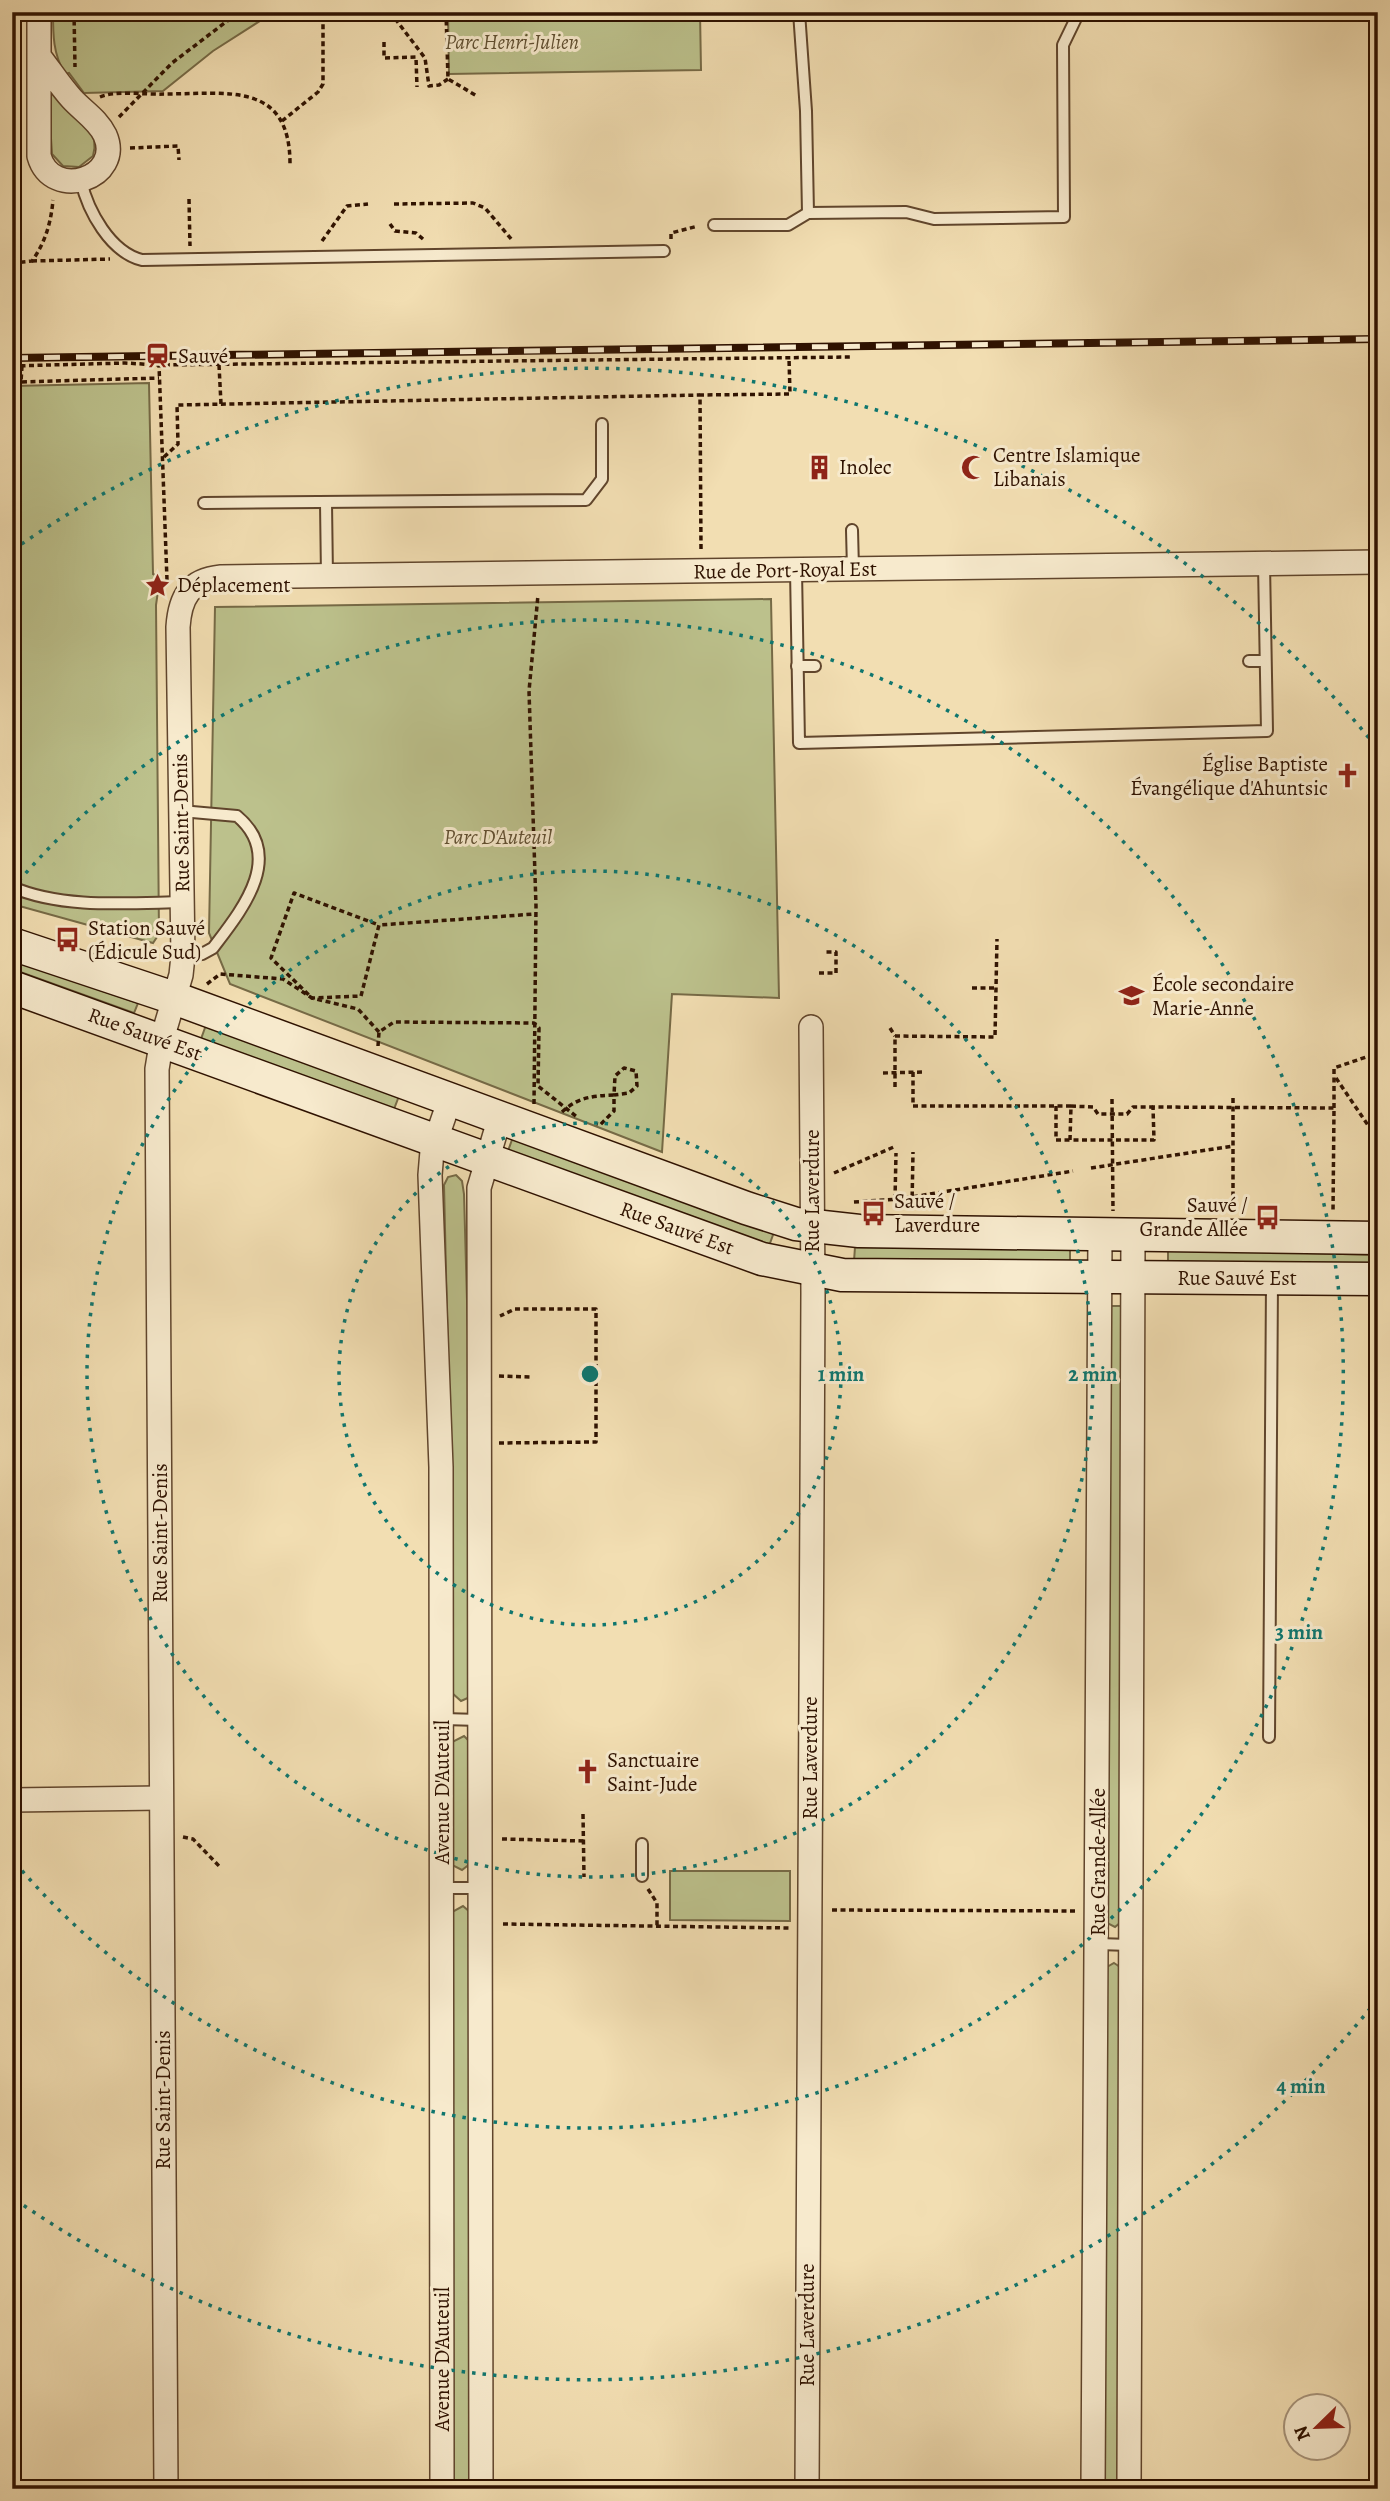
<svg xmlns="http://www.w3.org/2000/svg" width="1390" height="2501" font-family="Alegreya,serif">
<rect width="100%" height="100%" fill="#f2deb2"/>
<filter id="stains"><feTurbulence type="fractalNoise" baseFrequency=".00286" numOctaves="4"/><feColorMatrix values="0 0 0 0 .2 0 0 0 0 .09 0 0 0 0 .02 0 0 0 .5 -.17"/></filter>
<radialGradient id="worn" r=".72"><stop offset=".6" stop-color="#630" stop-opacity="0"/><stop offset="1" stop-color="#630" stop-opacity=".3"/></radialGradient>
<g fill="#bcc18c" stroke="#766a46" stroke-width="2">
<path d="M53,12h221l-61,39 -50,40 -79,2 -15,-20 -4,1c-12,-20 -12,-39 -12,-62z"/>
<path d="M448,12h252l1,58 -252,4z"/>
<path d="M53,91c18,18 49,36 40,65l-14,11 -16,-1 -11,-12 -4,-62z"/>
<path d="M149,383l4,191 7,3 -4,28 3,329 -6,9 -141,-39v-518z"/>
<path d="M771,599l8,399 -107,-4 -10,158 -432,-168 -21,-51 6,-326z"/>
<path d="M12,960l126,43 -4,10 -122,-44z"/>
<path d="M206,1025l193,71 -5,13 -193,-70z"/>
<path d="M513,1137l261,95 -5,14 -261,-95z"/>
<path d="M456,1175l6,6 2,13 7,249 -1,254 -9,4 -10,-9 -1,-246 -6,-261 4,-8z"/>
<path d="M855,1247l215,1v14l-216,-1z"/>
<path d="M1168,1249l210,6v9l-210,-1z"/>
<path d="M1110,1306h14l-3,616 -6,5 -8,-4z"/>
<path d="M464,1736l7,7v120l-9,7 -10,-5v-123z"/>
<path d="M670,1871h120v50l-120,-1z"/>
<path d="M463,1906l8,7v576h-20l1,-577z"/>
<path d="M1114,1963l6,4 -1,522h-15l3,-522z"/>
</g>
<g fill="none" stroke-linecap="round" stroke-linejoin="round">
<defs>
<g id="lane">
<path d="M799,12l7,99 2,102"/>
<path d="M81,181c7,30 29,71 61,79l522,-9"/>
<path d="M714,225h74l20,-12 98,-1 28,7 130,-2 -1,-172 16,-33"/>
<path d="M204,503l382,-3 16,-21v-55"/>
<path d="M326,503l1,73"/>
<path d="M852,530l1,39"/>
<path d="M796,570l3,173 468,-12 -3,-167"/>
<path d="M1249,661h16"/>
<path d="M797,666h18"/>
<path d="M181,811l56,5c49,41 4,95 -24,132l-11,6 -19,2"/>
<path d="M12,887c50,22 117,16 170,15"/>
<path d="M443,1719l37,1"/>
<path d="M1269,1737l3,-456"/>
<path d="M642,1876v-32"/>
<path d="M442,1888h39"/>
<path d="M1098,1944l32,1"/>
</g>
<g id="street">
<path d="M39,12v144c13,46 85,22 66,-21 -7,-15 -22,-24 -33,-36 -12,-13 -22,-29 -33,-43"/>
<path d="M12,1800l149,-2"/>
<path d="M166,2489l-9,-1420 5,-30 19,-64 2,-19 -5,-329c2,-30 12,-47 43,-50l1157,-15"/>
<path d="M442,2489l-1,-1022 -11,-292 2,-24 18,-52"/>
<path d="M481,2489l-2,-1301 21,-71"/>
<path d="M807,2489l6,-1196 -2,-266"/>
<path d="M1093,2489l7,-1253"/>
<path d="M1129,2489l4,-1253"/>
</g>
<g id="secondary">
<path d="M12,944l162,54 572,210 50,16 63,7 519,7"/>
<path d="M12,987l750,272 80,16 536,4"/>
</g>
</defs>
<use href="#lane" stroke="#60452c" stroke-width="14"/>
<use href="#street" stroke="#60452c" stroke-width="26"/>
<use href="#secondary" stroke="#2f1200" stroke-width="35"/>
<g stroke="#2f1200" stroke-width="3.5" stroke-dasharray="5 3.5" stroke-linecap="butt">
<path d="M74,12l1,55"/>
<path d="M390,12l35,46 4,28 10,-1 9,-6"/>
<path d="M446,12l2,67 29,17"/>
<path d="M384,42v16l32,-1 1,30"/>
<path d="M100,97c17,-7 45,-2 64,-3 63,0 127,-14 126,72"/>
<path d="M119,117l53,-54 67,-51"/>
<path d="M282,121l36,-29 5,-8v-72"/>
<path d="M130,148l48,-2 1,14"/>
<path d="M189,199l1,47"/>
<path d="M394,204l79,-1 12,5 27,32"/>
<path d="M390,224l5,7 21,2 7,6"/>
<path d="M671,239v-6l27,-7"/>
<path d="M322,241l25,-35 21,-2"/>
<path d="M32,261l78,-2"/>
<path d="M12,263l20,-2c13,-18 19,-38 21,-61"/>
<path d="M219,365l2,39"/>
<path d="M12,366l113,-3 34,2"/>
<path d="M22,366l-1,16 138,-4"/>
<path d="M12,384l9,-2"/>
<path d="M164,457l14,-13 -1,-39 523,-10"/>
<path d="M701,549l-1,-154 90,-1 -1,-36"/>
<path d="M167,580l-8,-215 691,-8"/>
<path d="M819,973h17v-21h-12"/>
<path d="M207,984l13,-10 63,5 29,19 -41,-40 23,-65 85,32"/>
<path d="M972,988h24"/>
<path d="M890,1028l5,8"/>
<path d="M379,1032l-21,-23 -46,-11 49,-2 18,-71 156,-11"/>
<path d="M378,1046l1,-14 15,-10 140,1 5,5 -1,58 39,31"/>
<path d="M913,1072v34h158l-1,34h84l-1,-33 181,1 -1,104"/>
<path d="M883,1073l40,-1"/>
<path d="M1336,1078l42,62"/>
<path d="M895,1087v-51l100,1 2,-98"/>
<path d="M1233,1098v114"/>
<path d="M1112,1099l1,112"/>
<path d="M534,1104l2,-198 -7,-215 9,-96"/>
<path d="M1056,1106v34h14"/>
<path d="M1071,1106l22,1 5,7h29l6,-7h20"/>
<path d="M1334,1108v-40l44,-15"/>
<path d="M562,1112c16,-15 30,-16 52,-17l1,-19 9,-8 12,3 1,15 -8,7 -15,2v16l-14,14 -3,-1"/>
<path d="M1091,1168l142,-22"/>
<path d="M834,1173l62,-27"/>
<path d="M895,1199l1,-46"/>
<path d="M854,1202l45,-3 174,-28"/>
<path d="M912,1205l1,-53"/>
<path d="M499,1376l32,1"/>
<path d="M499,1443l97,-1v-133h-81l-15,7"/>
<path d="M583,1814l1,63"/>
<path d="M183,1837l10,2 27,28"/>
<path d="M502,1839l82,2"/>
<path d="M648,1889l9,14v23"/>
<path d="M832,1910l244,1"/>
<path d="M503,1924l286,4"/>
</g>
<use href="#lane" stroke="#f7eacd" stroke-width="10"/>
<use href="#street" stroke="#f7eacd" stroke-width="23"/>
<use href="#secondary" stroke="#f7eacd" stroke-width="32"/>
<defs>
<path id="rail" d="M12,358l1366,-19"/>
</defs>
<use href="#rail" stroke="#2f1200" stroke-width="8"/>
<use href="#rail" stroke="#f7eacd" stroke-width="5" stroke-dasharray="16" stroke-linecap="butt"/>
</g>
<g fill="none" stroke="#0f766e" stroke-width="3.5" stroke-dasharray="3.5 7">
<circle cx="590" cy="1374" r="251"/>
<circle cx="590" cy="1374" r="503"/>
<path d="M12 889A754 754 0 1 1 12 1859"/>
<path d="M1377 2000A1006 1006 0 0 1 13 2198M13 550A1006 1006 0 0 1 1377 748"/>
</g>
<defs>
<symbol id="station-bare" viewBox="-9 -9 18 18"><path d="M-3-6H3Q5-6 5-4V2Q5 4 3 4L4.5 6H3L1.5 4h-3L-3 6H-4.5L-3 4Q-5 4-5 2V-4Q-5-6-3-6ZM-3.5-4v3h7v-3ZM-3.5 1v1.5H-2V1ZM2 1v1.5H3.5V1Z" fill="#8f2418" stroke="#f7eacd" stroke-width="2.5" paint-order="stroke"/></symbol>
<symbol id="building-bare" viewBox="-9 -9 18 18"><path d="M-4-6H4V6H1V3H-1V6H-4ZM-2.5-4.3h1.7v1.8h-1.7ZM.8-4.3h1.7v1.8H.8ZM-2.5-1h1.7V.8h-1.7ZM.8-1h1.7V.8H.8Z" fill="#8f2418" stroke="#f7eacd" stroke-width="2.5" paint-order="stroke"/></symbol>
<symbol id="mosque-bare" viewBox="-9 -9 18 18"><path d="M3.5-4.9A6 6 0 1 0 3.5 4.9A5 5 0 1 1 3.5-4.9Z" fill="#8f2418" stroke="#f7eacd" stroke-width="2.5" paint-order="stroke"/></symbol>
<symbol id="sight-bare" viewBox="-9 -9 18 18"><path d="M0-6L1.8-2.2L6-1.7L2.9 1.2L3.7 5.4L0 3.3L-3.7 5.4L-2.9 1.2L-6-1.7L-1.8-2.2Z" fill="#8f2418" stroke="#f7eacd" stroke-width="2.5" paint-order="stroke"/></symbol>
<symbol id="church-bare" viewBox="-9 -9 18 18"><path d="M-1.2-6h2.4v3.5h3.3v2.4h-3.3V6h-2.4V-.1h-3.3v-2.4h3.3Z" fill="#8f2418" stroke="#f7eacd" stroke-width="2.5" paint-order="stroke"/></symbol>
<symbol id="bus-bare" viewBox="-9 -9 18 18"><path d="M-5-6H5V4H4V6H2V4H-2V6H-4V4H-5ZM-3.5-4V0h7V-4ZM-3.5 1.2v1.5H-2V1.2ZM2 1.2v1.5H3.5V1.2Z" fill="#8f2418" stroke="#f7eacd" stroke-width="2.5" paint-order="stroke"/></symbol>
<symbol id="school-bare" viewBox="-9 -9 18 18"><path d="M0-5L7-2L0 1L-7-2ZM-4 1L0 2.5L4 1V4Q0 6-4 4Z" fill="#8f2418" stroke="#f7eacd" stroke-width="2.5" paint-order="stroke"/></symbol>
</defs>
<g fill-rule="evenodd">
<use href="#station-bare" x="140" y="338" width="35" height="35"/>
<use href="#building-bare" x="802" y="450" width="35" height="35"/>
<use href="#mosque-bare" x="956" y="450" width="35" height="35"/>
<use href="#sight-bare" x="140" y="568" width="35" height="35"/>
<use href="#church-bare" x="1330" y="758" width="35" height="35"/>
<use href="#bus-bare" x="50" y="922" width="35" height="35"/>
<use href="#school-bare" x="1114" y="978" width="35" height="35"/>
<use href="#bus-bare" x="856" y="1196" width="35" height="35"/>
<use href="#bus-bare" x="1250" y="1200" width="35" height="35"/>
<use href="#church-bare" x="570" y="1754" width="35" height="35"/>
</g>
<g text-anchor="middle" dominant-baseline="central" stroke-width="6" stroke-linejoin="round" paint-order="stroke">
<g font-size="21" font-style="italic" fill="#604f31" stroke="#f7eacd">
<text x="512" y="42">Parc Henri-Julien</text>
<text x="498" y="837">Parc D'Auteuil</text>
</g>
<g font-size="21" fill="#2f1200" stroke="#f7eacd" text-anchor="start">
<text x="178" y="356">Sauvé</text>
<text x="993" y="455">Centre Islamique<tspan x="993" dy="24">Libanais</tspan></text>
<text x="839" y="467">Inolec</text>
<text x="177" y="585">Déplacement</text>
<text x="1328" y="764" text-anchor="end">Église Baptiste<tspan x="1328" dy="24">Évangélique d'Ahuntsic</tspan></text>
<text x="88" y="928">Station Sauvé<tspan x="88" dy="24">(Édicule Sud)</tspan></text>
<text x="1152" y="984">École secondaire<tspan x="1152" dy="24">Marie-Anne</tspan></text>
<text x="894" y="1201">Sauvé /<tspan x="894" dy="24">Laverdure</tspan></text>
<text x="1248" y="1205" text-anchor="end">Sauvé /<tspan x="1248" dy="24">Grande Allée</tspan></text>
<text x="607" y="1760">Sanctuaire<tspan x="607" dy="24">Saint-Jude</tspan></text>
</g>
<g font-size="21" fill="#2f1200" stroke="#f7eacd">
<text transform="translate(785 570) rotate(-1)">Rue de Port-Royal Est</text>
<text transform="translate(181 823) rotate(-91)">Rue Saint-Denis</text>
<text transform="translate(145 1034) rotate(20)">Rue Sauvé Est</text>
<text transform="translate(812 1191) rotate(-90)">Rue Laverdure</text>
<text transform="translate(677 1228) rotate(20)">Rue Sauvé Est</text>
<text x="1237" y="1278">Rue Sauvé Est</text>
<text transform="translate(160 1533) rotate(-90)">Rue Saint-Denis</text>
<text transform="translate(810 1758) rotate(-90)">Rue Laverdure</text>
<text transform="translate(442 1792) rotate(-90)">Avenue D'Auteuil</text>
<text transform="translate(1098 1862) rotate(-90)">Rue Grande-Allée</text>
<text transform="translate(163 2100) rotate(-90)">Rue Saint-Denis</text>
<text transform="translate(807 2325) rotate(-90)">Rue Laverdure</text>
<text transform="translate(442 2359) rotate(-90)">Avenue D'Auteuil</text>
</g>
</g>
<circle cx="590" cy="1374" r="10" fill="#0f766e" stroke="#f7eacd" stroke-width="3.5"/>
<g font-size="21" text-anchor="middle" font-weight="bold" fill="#0f766e" stroke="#f7eacd" stroke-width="6" stroke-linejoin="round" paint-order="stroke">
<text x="841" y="1381">1 min</text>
<text x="1093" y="1381">2 min</text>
<text x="1299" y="1639">3 min</text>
<text x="1301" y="2093">4 min</text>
</g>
<rect width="1390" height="2501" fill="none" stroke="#f2deb2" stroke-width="42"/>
<rect x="14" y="14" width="1362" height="2473" fill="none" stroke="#2f1200" stroke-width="3.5"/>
<rect x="21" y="21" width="1348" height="2459" fill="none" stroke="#2f1200" stroke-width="2"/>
<g transform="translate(1317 2427) rotate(247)"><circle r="33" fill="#f7eacd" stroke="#a7947b" stroke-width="2"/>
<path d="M0-5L12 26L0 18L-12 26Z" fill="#8f2418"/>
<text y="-10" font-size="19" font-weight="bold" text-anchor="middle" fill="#2f1200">N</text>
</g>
<rect width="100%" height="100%" filter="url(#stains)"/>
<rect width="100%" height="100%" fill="url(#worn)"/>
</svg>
